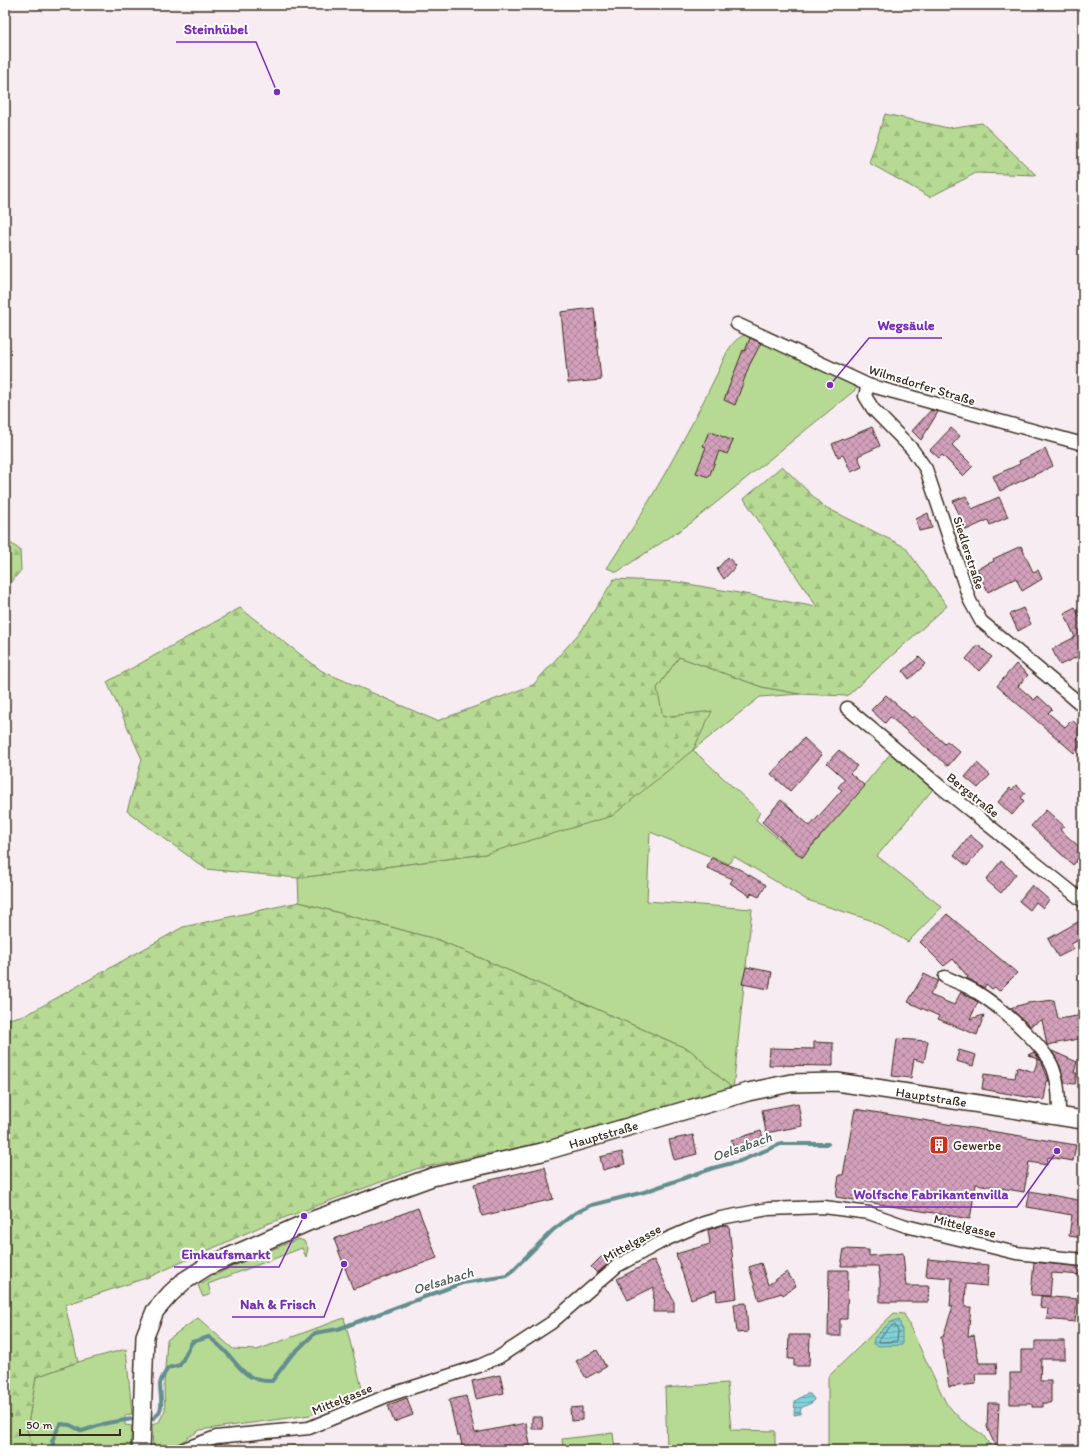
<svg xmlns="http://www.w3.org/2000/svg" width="1088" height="1455" font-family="Itim,sans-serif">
<defs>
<pattern id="forest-firs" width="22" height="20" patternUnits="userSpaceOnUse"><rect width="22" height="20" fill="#b6da94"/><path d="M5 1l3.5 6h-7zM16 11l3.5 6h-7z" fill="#9dbb7f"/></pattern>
<pattern id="water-rules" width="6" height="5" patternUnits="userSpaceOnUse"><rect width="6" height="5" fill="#80d1d9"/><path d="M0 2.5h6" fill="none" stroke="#6aaaaf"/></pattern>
<pattern id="building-cross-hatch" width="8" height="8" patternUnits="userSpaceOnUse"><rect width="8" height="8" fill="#d3a0bb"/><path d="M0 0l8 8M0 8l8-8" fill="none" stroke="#ac8397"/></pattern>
</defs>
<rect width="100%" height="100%" fill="#f6ecf1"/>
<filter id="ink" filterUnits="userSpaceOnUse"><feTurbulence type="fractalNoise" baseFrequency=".025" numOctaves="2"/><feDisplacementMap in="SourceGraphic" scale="8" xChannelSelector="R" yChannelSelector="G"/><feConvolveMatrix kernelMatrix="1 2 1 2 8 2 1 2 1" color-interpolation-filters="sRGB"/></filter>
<g filter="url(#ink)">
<g fill="#b6da94" stroke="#788259">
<path d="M749,334l111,52 -169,137 -74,49 -10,-4c42,-63 78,-128 111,-196 7,-15 13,-35 31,-38z"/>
<path d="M679,657l83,30 38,7 -40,3 -67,53 67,62 -4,8 46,38 89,-105 43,35 -57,68 65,51 -34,35 -38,-22 -63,-20 -74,-44 -4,8 -79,-32 -3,69 105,8 -19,180 -43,-39 -251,-110 -140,-38 -1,-24 187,-24 227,-142 -50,5 -5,-29z"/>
<path d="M298,1239l6,2 4,7 -2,9 -4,-9 -94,36 3,10 -8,3 -5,-12c31,-19 66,-32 100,-46z"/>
<path d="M894,1313l10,1 42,89 15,17 22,15 10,15h-165v-73z"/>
<path d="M198,1318l35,31 24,1 87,-32 20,78 -54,19 -110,15 -31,20h-16l-1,-25 7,-3 6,-12 -1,-25 3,-45z"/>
<path d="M126,1349l6,65 -7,1v10l7,1 -2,24h-97l-6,-20 9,-53 42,-15z"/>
<path d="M727,1383l4,47 44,1v19h-129l21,-2 -2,-60z"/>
<path d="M613,1433l2,17h-52l-1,-11z"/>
</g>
<g fill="url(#forest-firs)" stroke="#788259">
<path d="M885,114l63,14 34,-5 54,52 -60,-2 -46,24 -61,-34z"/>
<path d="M782,466l41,40 82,41 42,59 -100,90 -47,-2 -38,-7 -83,-30 -22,31 6,29 49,-6 -19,39 -81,66 -127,38 -187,24 -92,-9 -79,-58 15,-52 -35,-77 133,-74 82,63 115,50 96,-36 49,-55 32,-51 63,3 140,25 -73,-108z"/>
<path d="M5,539l15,11 1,20 -16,20z"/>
<path d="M299,902l140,38 251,110 43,39 -202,59 -41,5 -74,16 -154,57 -113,51 -84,28 13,57 -42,15 -9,53 6,20h-28v-430l23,-6 155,-87z"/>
<path d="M304,1445v5h-86z"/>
</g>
<g fill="url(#water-rules)" stroke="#648e8e">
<path d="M899,1319l3,11v15l-23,1 -6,-2 1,-6 15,-15z"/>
<path d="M806,1394h4l4,5 -1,3 -12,6 -1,6 -6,1 1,-14z"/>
</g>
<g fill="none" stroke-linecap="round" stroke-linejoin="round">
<path stroke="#576d69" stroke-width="1" d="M895,1325l3,6 -1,10 -18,1v-3l12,-13z"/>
<g stroke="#648e8e" stroke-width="4">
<path d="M152,1419c14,-8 8,-21 8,-34 0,-6 5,-12 8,-17l12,-3 12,-23 17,-5c5,4 10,8 15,13 16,16 21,32 48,31l18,-24 25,-24 23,-4 124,-46 45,-7 46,-46 22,-17 17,-8 52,-13 69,-24 27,-7 41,-17h47"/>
<path d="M56,1450l-4,-9 8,-17 10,1 12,6 25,-8 25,-4"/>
</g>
</g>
<g fill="url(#building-cross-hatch)" stroke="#3b2a1e">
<path d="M594,308l7,72 -33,3 -7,-71z"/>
<path d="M750,338l11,5 -12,23 -14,39 -11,-5 19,-50 2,1z"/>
<path d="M931,410l7,2 -17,28 -9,-9z"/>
<path d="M872,427l8,19 -22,10 4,11 -11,5 -8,-17 -5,2 -6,-13z"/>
<path d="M951,428l9,8 -8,9 21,21 -10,10 -21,-21 -3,3 -9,-8z"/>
<path d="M709,431l24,10 -6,13 -8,-3 -10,26 -13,-4 10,-26 -3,-1z"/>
<path d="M1045,449l8,17 -53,25 -7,-15 27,-12 -1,-3z"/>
<path d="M966,496l6,13 27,-12 9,20 -18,8 -2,-5 -22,10 -13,-29z"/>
<path d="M928,513l4,15 -13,3 -3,-12z"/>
<path d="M1021,546l12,26 5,-2 4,9 -20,12 -6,-13 -28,14 -11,-23 17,-8 -1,-2z"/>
<path d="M728,557l8,9 -12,13 -7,-10z"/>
<path d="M1075,607l8,15v32l-23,11 -8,-16 23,-12 -11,-24z"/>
<path d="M1023,608l8,16 -13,7 -8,-17z"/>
<path d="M978,645l14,12 -13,14 -13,-12z"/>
<path d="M919,657l7,7 -17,15 -6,-8z"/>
<path d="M1016,664l12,11 -10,11 16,14 4,-4 14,13 -4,4 17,14 7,-7 11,10 -6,9 5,5 -8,9 -77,-67z"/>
<path d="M886,695l26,23 2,-2 31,28 2,-3 13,11 -12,14 -58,-49 -5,6 -14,-13z"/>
<path d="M804,738l18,17 -32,36 -19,-17z"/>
<path d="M839,750l18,16 -7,7 15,13 -63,71 -40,-35 19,-22 29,26 32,-36 -4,-3 7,-8 -18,-16z"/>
<path d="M977,763l13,12 -12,13 -13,-11z"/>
<path d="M1016,785l9,8 -4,5 3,3 -12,14 -14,-13 12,-14 2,2z"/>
<path d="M1046,810l18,16 -4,4 23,20v4l-10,11 -42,-39z"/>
<path d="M970,835l13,11 -16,20 -13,-11z"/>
<path d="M711,858l28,11 27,16 -7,12 -8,-4 -1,3 -20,-13 3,-4 -26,-11z"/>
<path d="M1001,861l15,13 -15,19 -15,-13z"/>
<path d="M1032,885l17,15 -6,8 -7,-6 -6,8 -11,-9z"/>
<path d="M947,914l70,59 -18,18 -4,-4 -3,2 -6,-5 -2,4 -17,-10 1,-1 -15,-18 -9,7 -24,-24z"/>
<path d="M1083,919v19l-12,6 3,5 -16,8 -10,-18z"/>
<path d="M746,967l26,5 -3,17 -27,-5z"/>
<path d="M924,974l14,7 -8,14 24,10 7,-13 17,10 -8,17 14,-4 -7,20 -39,-16 1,-3 -31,-14z"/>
<path d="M1054,1000l4,19 25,-4v23l-36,7 -5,-25 -12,6 -20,-18 18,-5z"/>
<path d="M897,1039l31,2 -4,21 -10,-3 -3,19 -19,-2z"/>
<path d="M814,1042l19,1v23l-64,-1 1,-17 44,1z"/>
<path d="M959,1050l17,5 -3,11 -17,-5z"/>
<path d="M1052,1051l25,11 -3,11h3l-2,11 -10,-1 -5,-17z"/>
<path d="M1034,1052l8,11 7,18h-2l-3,19 -62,-11 2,-15 31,4 2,-11 17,5 4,-13 -10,-4z"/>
<path d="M798,1103l4,23 -36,7 -4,-23z"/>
<path d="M855,1109l221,36 -3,16 -25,-4 -1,8 -18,-3 -5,30 -48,-8 -6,35 -134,-22 3,-22h4z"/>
<path d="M761,1131l4,13 -30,8 -4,-12z"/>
<path d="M693,1135l4,19 -23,6 -5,-20z"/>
<path d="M622,1152l3,12 -22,6 -3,-13z"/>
<path d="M545,1167l8,32 -71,17 -8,-32z"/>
<path d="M1030,1191l53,10v37l-14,-2 3,-21 -45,-8z"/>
<path d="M418,1208l19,50 -84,31 -19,-50z"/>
<path d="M722,1225l7,1 8,72 -20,3 -1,-11 -25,9 -15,-45 34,-10 -2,-14z"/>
<path d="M844,1249l25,1v6l34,-3 3,33h23l-1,16h-48v-23l-2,-13h-37z"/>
<path d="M603,1255l6,8 -12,10 -6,-6z"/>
<path d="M928,1259l61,6 -2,21 -21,-2 -1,23h6l-3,29 6,-1 5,28h17l1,11h-22l1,10 -27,3 -8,-50h2l10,-31h-3l2,-28 -26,-2z"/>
<path d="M654,1260l20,42v10h-21l1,-25 -26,13 -11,-21z"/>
<path d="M1034,1262l49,5v8l-31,-2 -2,23 -19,-1z"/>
<path d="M761,1263l7,22 19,-13 9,14 -13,9 -1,-2 -23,7 -10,-33z"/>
<path d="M829,1270h19l-1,49h-7v17h-12z"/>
<path d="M1041,1296l36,3 -2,23 -28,-3 1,-11 -8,-1z"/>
<path d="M746,1303l2,29 -11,1 -3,-29z"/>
<path d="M789,1335h21l-1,31h-15v-7h-6z"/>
<path d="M1035,1341h30v18h-24l-1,22h11v22h-8v4h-11v-3h-22v-31h11v-23h14z"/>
<path d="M597,1350l9,17 -20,11 -10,-17z"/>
<path d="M500,1375l4,18 -28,6 -4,-18z"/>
<path d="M466,1396l9,37 51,-10 5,27h-16l-1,-3 -15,3h-36l-3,-14h-3l-8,-36z"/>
<path d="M407,1398l6,17 -19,7 -6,-17z"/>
<path d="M988,1403h11l-2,47 -10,-23z"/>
<path d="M582,1407v13l-11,1 -1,-13z"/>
<path d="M532,1417h10l1,12h-11z"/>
</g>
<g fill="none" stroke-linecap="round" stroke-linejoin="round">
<defs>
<g id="street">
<path d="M737,324l131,61 215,59"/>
<path d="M868,385l-3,11 8,13 39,40 14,20 44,132 11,20 102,85"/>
<path d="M847,708l95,80 141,113"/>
<path d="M945,977c11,5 23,9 33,16 21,13 67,53 75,75 6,16 6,32 6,49"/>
<path d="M181,1450l35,-13 93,-9 80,-33 90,-29 20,-9 52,-34 66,-57 48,-26 39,-17 17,-5 47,-9 56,-2 45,6 37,13 110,27 67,7"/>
</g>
<g id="secondary">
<path id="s1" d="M141,1450l4,-114 10,-25 15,-17 14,-13 22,-14 102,-45 124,-45 110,-25 206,-60 43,-9 46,-1 246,38"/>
</g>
</defs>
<use href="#street" stroke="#3b2a1e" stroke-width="15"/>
<use href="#secondary" stroke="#3b2a1e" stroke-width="20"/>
<use href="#street" stroke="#fff" stroke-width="12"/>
<use href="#secondary" stroke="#fff" stroke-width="17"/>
</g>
</g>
<defs>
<symbol id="building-square" viewBox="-11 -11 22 22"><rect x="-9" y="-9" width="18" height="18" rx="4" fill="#c8321e" stroke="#fff"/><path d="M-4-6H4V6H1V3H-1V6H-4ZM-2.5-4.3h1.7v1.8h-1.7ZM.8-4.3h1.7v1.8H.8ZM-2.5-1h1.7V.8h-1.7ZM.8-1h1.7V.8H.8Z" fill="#fff"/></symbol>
</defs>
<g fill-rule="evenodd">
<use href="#building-square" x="928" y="1134" width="22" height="22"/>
</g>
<g text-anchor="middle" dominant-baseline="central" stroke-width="4" stroke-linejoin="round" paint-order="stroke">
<g font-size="13" fill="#3b2a1e" stroke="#fff">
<text transform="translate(922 385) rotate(17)">Wilmsdorfer Straße</text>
<text transform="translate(969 553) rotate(72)">Siedlerstraße</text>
<text transform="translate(973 795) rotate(39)">Bergstraße</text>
<text stroke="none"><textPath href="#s1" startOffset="965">Hauptstraße</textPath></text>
<text stroke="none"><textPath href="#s1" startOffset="629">Hauptstraße</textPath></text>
<text transform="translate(965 1226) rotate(14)">Mittelgasse</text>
<text transform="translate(632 1243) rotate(-29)">Mittelgasse</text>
<text transform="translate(342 1399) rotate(-22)">Mittelgasse</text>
</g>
<g font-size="13" fill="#3b2a1e" stroke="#fff" text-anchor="start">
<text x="953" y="1145">Gewerbe</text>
</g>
<g font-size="14" font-style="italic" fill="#505c56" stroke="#fff">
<text transform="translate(742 1147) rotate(-20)">Oelsabach</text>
<text transform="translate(443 1281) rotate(-17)">Oelsabach</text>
</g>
</g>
<path fill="none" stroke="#7b2cbf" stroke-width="1.5" d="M277 92L256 42H176M830 385L869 338H942M1057 1151L1017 1207H845M304 1216L279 1267H174M344 1264L324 1317H232"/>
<g fill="#7b2cbf" stroke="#fff" stroke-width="1.5">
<circle cx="277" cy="92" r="4"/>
<circle cx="830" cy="385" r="4"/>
<circle cx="1057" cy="1151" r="4"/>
<circle cx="304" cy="1216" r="4"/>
<circle cx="344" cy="1264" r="4"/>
</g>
<g font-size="14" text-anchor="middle" font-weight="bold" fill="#7b2cbf" stroke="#fff" stroke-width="4" stroke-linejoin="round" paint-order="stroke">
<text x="216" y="34">Steinhübel</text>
<text x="906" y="330">Wegsäule</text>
<text x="931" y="1199">Wolfsche Fabrikantenvilla</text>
<text x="226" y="1259">Einkaufsmarkt</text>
<text x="278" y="1309">Nah &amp; Frisch</text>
</g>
<rect width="1088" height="1455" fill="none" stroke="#fff" stroke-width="20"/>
<rect x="10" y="10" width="1068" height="1435" fill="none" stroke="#3b2a1e" stroke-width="1.5" filter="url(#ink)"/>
<path d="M20 1429v6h100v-6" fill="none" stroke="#3b2a1e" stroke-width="2"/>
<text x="26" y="1429" font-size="12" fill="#3b2a1e" stroke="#ffffff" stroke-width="3" paint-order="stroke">50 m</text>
</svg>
